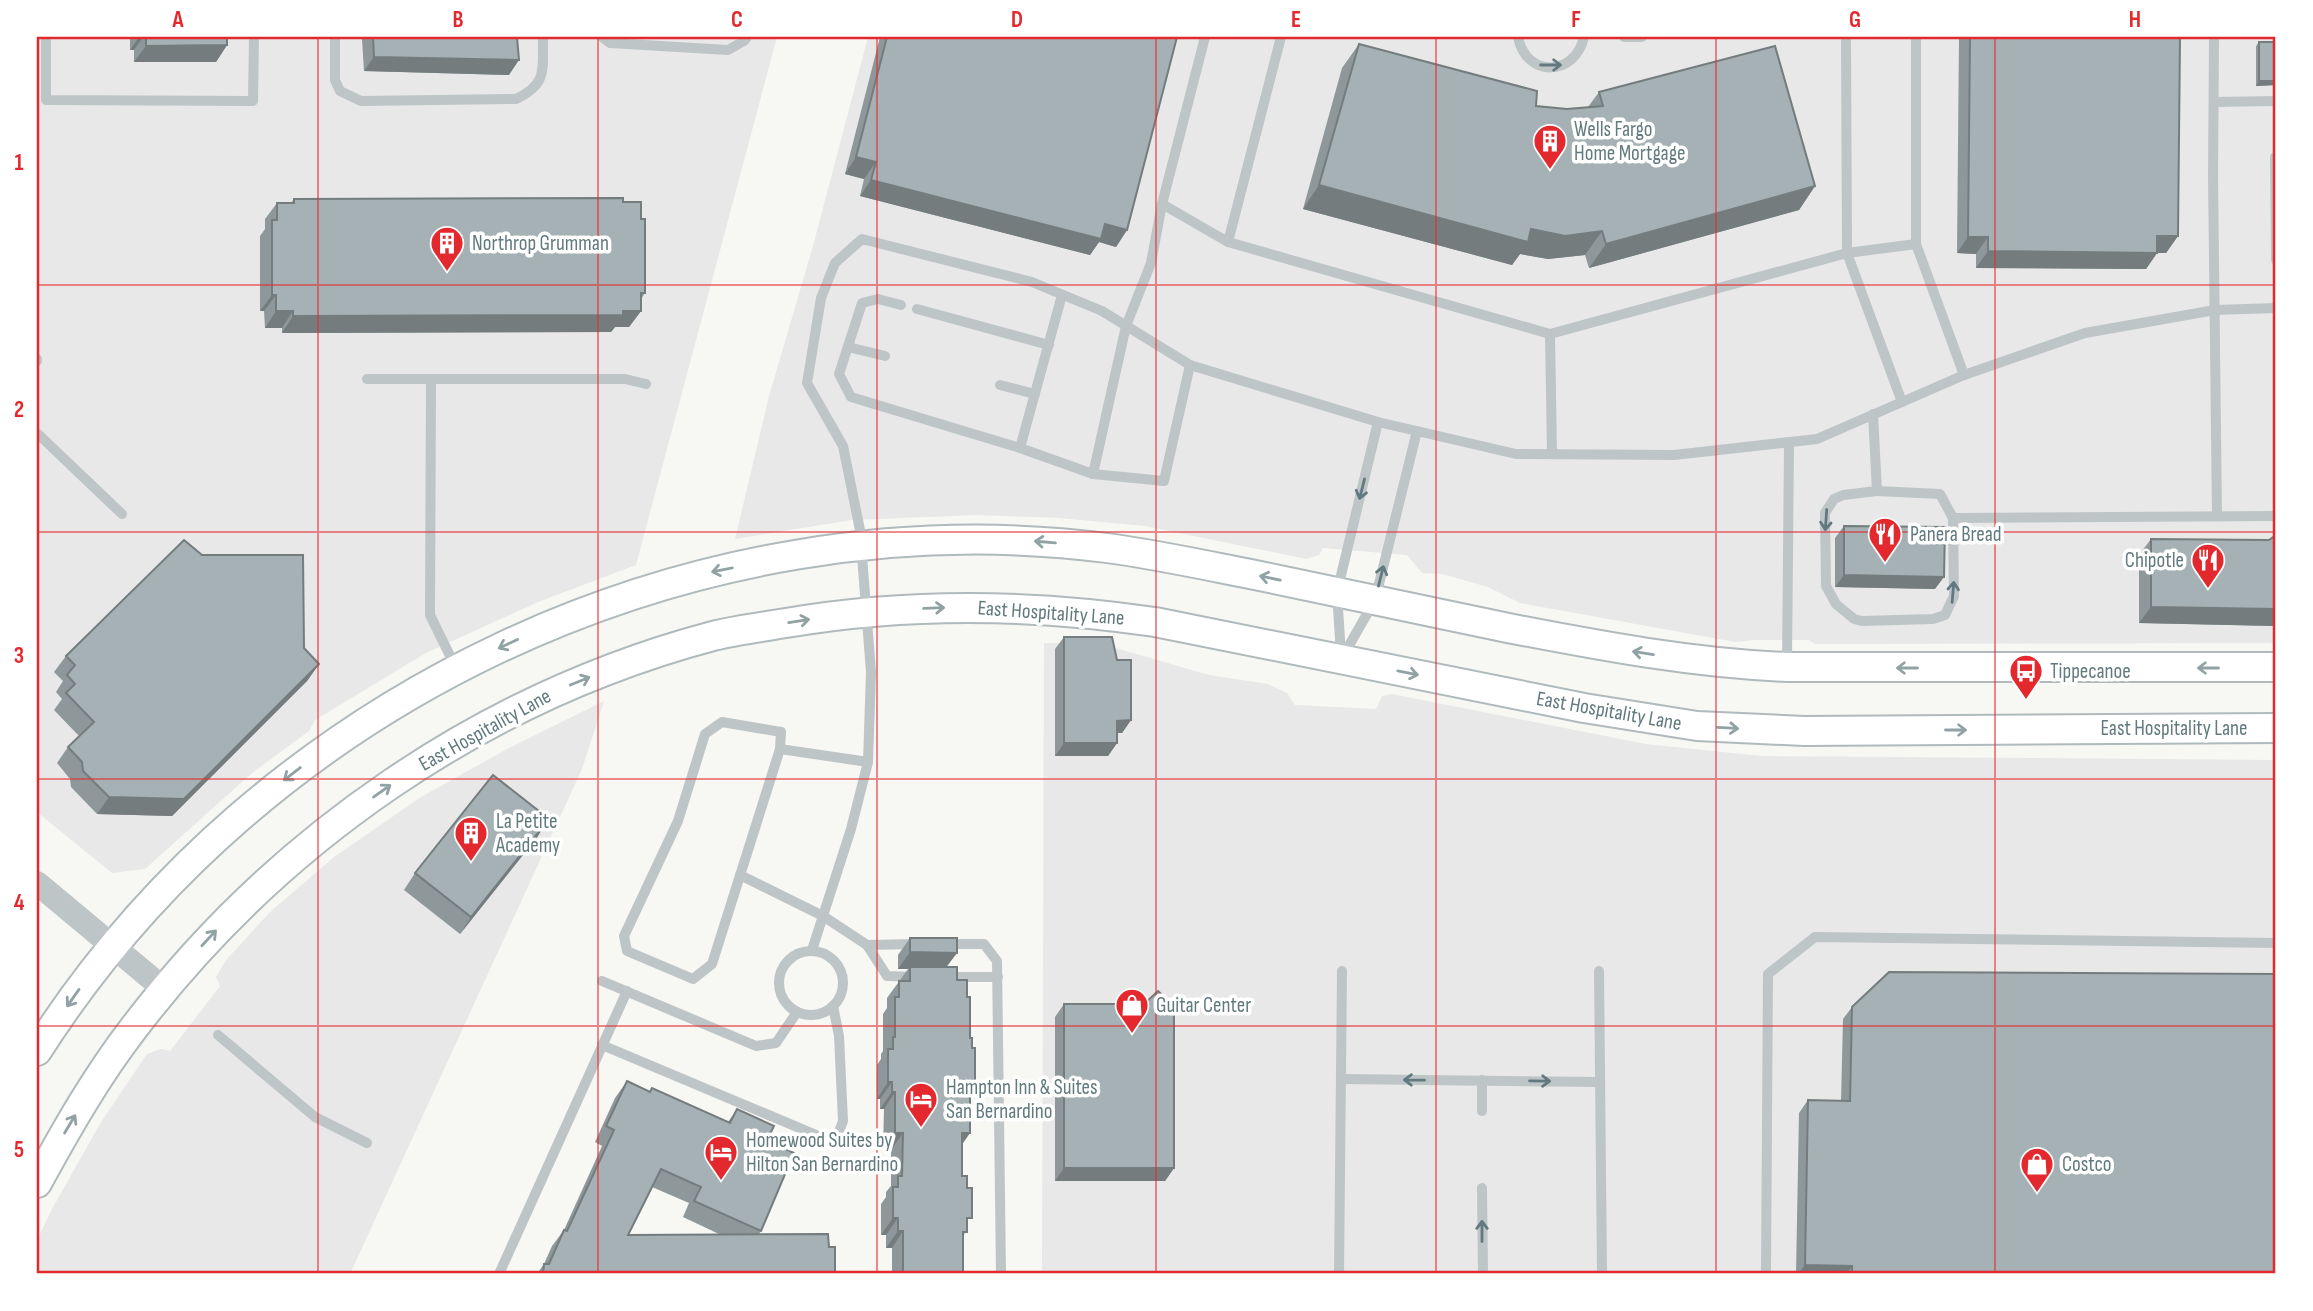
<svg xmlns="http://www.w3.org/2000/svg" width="2313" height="1311" font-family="'Sofia Sans Condensed',sans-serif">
<rect width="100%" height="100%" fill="#f7f7f4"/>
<g fill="#e8e8e8">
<path d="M37,37h740l-141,528 -98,37 -112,51 -111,67 -6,11 -57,42 -107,96 -33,4 -75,-61z"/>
<path d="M868,37h1408v606l-461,1 -6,-4h-56l-18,2 -215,-39 -32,-16 -46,-13 -20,-1 -15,-18 -84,-7 -4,7 -13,4 -161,-33 -86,-8 -82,-3 -125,5 -117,19 34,-143 44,-150z"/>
<path d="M1044,643l58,1 107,31 59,9 19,9 8,12 81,4 6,-13 10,-2 254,50 115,12 515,4v514h-1234z"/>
<path d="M604,701l-22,68 -232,505h-313v-34l15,-31 49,-87 46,-68 14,-5 9,2 50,-65 -4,-9 10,-17 44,-48 64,-55 87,-60 86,-48z"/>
</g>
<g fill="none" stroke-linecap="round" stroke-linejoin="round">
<defs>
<g id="secondary">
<path d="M37,1051c224,-352 655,-556 1070,-503 52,7 102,18 153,28 83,17 165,35 248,52 93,18 184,35 279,39h489"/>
<path d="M37,1183c29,-53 59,-106 96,-154 144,-190 350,-332 580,-393 24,-6 49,-9 73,-13 123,-21 246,-19 369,-1l429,86 113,18 107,5 472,-3"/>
</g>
</defs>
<use href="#secondary" stroke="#b0b9bb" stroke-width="32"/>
<g stroke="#bec5c7" stroke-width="10">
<path d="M46,37v63l207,1 1,-64"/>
<path d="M335,37v43l5,11 21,10 155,-2c33,-16 26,-30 27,-62"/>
<path d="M602,37l8,6 118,7 16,-9 3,-4"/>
<path d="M1518,37c8,41 57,40 66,0"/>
<path d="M1624,37h18"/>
<path d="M1846,37l1,216 55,149"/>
<path d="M1916,37v207l48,131"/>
<path d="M2214,37l-1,139 4,340"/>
<path d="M2214,102l62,-1"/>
<path d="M2275,157l1,103"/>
<path d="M1162,204l66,38 322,92 297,-81 69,-9"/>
<path d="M1228,242l53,-205"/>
<path d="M1062,295l-42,153 73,26 71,7 26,-116"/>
<path d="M901,305l-23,-6 -16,4 -23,71 12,23 169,51"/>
<path d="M917,309l132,36"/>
<path d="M1550,334l2,120"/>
<path d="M848,347l37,9"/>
<path d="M37,359v2"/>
<path d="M367,379h258l21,5"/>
<path d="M431,380l-1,235 26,53"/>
<path d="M1000,385l35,9"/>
<path d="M1873,414l4,77 63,3 13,24 323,-2"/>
<path d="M37,433l85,81"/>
<path d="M1093,474l33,-148 25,-63 11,-59 43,-167"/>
<path d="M1877,491l-34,4 -9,4 -9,14 1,73 10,18 18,15 8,2 71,-2 12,-4 9,-19 -1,-78"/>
<path d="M1341,655l-4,-63 41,-170"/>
<path d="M1343,656l32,-56 42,-169"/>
<path d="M1787,665l2,-223"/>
<path d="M780,749l1,-17 -59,-10 -17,12 -27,87 -54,115 3,15 66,28 19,-15 68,-215 88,13"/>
<path d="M740,875l83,41 44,29 49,-1"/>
<path d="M945,944h39l13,17 4,313"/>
<path d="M867,945l20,31 29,1"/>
<path d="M812,950l39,-121 17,-67 3,-90 -11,-142 -17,-84 -36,-63 14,-85 14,-35 27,-24 170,43 70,29 88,54 188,57 138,32 158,1 143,-16 147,-64 121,-42 130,-23 61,-2"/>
<circle cx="811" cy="983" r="32"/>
<path d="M1599,971l3,303"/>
<path d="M945,977h53"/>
<path d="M602,981l154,65 20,-3 21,-31"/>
<path d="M218,1035l97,82 52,26"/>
<path d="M602,1045l219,92h16l6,-16 -4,-85 -6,-30"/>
<path d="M1341,1079l258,3"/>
<path d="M1482,1080v31"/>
<path d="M1482,1188l1,86"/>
<path d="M499,1274l128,-283"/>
<path d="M1339,1274l3,-303"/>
<path d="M1766,1274l2,-300 47,-37 461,6"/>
</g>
<path stroke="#bec5c7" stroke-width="24" d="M37,883l127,106"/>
<use href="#secondary" stroke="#fff" stroke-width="28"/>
</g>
<g fill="#8e989b" fill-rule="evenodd">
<path d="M130,37h97v8l-11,17h-82v-12h-4z"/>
<path d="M364,37h153l-8,38 -145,-4 -2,-32z"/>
<path d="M880,37h297l-50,193 -11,17 -17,-5 -9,13 -230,-59 4,-17 -19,-5z"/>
<path d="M1959,37h221l-2,199 -12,17h-9l-11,16 -170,-1v-14l-19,-1z"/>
<path d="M2259,42h17v43l-20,1v-40z"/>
<path d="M1359,44l177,62 31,3 21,-2 11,-15 216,94 -16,24 -210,58 -4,-13 -37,4 -28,-5 -8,11 -209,-56 39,-141z"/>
<path d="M294,199l329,3 18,17 4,74 -4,6v12l-12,16h-14l-4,5 -329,1v-5h-17l-1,-17h-4v-75l5,-7v-10l12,-16h14z"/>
<path d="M1844,526l91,63 -100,-2v-49z"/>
<path d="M2276,535v91l-137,-3v-68l12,-16 118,1z"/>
<path d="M1064,637l67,83 -9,13h-5v10l-9,13h-53v-107z"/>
<path d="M304,648l15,16 -12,17 -135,135 -75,-2 -26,-27 -1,-8 -13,-16 11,-16 11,-11 -25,-26 8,-11 -6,-7 7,-11 -9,-9 12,-16z"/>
<path d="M538,836l-78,98 -56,-44 11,-17z"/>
<path d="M910,938l36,29 11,13 10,17 5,89 -10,58v32l5,50 -4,12v35l4,1h-75v-26h-6v-13h-5v-31l5,-7v-5l5,-6v-36h-8l1,-41h-4v-10h-3v-34l4,-6v-5l2,-3v-37l4,-6v-10l21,-29h-10v-14z"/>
<path d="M1064,1004h80l30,164 -9,13h-110v-164z"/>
<path d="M1852,1007l424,267h-480l3,-161 9,-13 33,1 2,-82z"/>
<path d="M627,1081l23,11 2,-4 76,34 9,-13 30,31 -6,91 -2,3 70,13 6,27h-298l7,-10 8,-18 12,-16 38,-84 -7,-4 20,-44zM652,1187l37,16 -6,14 38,18h-93z"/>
</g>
<g fill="#747c7e">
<path d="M139,37h4l-9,13h-4z"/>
<path d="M227,45l-11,17h-82l12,-16z"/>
<path d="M374,57l145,3 -10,15 -145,-4z"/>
<path d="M2259,81h17v4l-20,1z"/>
<path d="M856,157l20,5 -12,17 -19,-5z"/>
<path d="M871,180l234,44 22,6 -11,17 -17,-5 -9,13 -230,-59z"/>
<path d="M1319,185l212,44 71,2 -17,24 -37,4 -28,-5 -8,11 -209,-56z"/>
<path d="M1815,186l-16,24 -210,58 17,-24z"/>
<path d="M2157,236h21l-12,17h-20h11l-11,16 -170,-1 12,-17z"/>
<path d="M1968,237h20l-12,17 -19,-1z"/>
<path d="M272,295h4l-12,16h-4z"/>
<path d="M276,311h17l-11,17h-17z"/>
<path d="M641,311l-12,16h-14l-4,5 -329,1 11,-17z"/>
<path d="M1844,575l100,2 -9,12 -100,-2z"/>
<path d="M2151,607l125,2v17l-137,-3z"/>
<path d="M319,664l-12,17 -135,135 -75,-2 12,-17z"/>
<path d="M1131,720l-9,13h-14l9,-12z"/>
<path d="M1064,743h53l-9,13h-53z"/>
<path d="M549,819l-11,17 -78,98 11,-17z"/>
<path d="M910,952l47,1 -12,16 -35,-2 -2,2h-10z"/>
<path d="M888,1082h4l-12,17h-3z"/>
<path d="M892,1092h3l-11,17h-4z"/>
<path d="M895,1133h8l-12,17h-8z"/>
<path d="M962,1133h8l-11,16z"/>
<path d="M1064,1168h110l-9,13h-110z"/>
<path d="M893,1218h5l-12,17h-5z"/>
<path d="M898,1231h5l-11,17h-6z"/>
<path d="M1805,1265l47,1 -5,8h-49z"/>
</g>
<g fill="#a5b1b4" stroke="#747c7e" stroke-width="2">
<path d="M146,37h81v8l-81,1z"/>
<path d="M373,37h144l2,23 -145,-3z"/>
<path d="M887,37h290l-50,193 -22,-6 -4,15 -230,-59 5,-18 -20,-5z"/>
<path d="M1970,37h210l-2,199h-21v17l-169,-2v-14h-20z"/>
<rect x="2259" y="42" width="17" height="39"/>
<path d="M1359,44l178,47 -1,15 31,3 36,-3 -4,-14 176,-46 40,140 -209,58 -4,-13 -37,5 -34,-7 -3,13 -209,-57z"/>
<path d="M623,198v4h18v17h4v74h-4v18h-18v4l-330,1v-5h-17v-16h-4v-75h5v-17h17v-4z"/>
<path d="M1844,526l101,1 -1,50 -100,-2z"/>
<path d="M2276,535v74l-125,-2v-68l118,1z"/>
<path d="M184,540l18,15h101l1,93 15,16 -135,135 -75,-2 -26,-26 -1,-9 -14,-15 26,-25 -28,-29 9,-9 -8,-9 8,-10 -9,-9z"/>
<path d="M1064,637h48l5,23h14v60l-14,1v22h-53z"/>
<path d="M493,775l56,44 -78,98 -56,-44z"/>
<path d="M910,938h47v15l-47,-1z"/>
<path d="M910,967h47v13h10v17h3v41h2v10h3v34h-3v10h-2v41h-8v43h5v12h5v30h-5v14h-4v41l4,1h-67v-1h3v-42h-5v-13h-5v-31h5v-11h4l1,-43h-8v-41h-3v-10h-4v-33h5v-12h2v-40h4v-16h11z"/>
<path d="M1889,972l387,2v300h-424v-8l-47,-1 3,-165 42,1 2,-94z"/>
<path d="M1158,991l16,15v162h-110v-164h80z"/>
<path d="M627,1081l23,11 2,-4 78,35 7,-14 37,17 -7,14 27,13 -33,78 -67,-30 7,-14 -40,-18 -33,66 200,-1 1,13h6v27h-292l1,-10h5l15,-34 3,1 47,-101 -8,-4z"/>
</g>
<defs><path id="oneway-shaft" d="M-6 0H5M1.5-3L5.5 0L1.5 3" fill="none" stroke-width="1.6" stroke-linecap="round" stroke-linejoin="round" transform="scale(1.75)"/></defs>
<g stroke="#627a7f">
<use href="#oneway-shaft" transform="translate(1551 65)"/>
<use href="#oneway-shaft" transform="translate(1362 489) rotate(104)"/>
<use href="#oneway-shaft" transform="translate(1826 520) rotate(94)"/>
<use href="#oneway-shaft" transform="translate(1381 576) rotate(-76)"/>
<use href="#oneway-shaft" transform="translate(1953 592) rotate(-85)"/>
<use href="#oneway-shaft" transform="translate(1414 1080) rotate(-179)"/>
<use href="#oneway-shaft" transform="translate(1540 1081) rotate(1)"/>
<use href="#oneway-shaft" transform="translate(1482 1231) rotate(-90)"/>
</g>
<g stroke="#91a2a5">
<use href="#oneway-shaft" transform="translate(1045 542) rotate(-175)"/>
<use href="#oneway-shaft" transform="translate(722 570) rotate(169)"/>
<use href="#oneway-shaft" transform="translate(1270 578) rotate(-168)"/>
<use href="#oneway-shaft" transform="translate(934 608) rotate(-2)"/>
<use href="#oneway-shaft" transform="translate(799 621) rotate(-9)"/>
<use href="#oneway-shaft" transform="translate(508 644) rotate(155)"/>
<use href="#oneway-shaft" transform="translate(1643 653) rotate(-171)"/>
<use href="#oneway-shaft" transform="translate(1907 668) rotate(-180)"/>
<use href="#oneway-shaft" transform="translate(2208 668) rotate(180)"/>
<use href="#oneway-shaft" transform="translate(1408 673) rotate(11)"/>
<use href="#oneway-shaft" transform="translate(580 681) rotate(-22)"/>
<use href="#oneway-shaft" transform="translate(1728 728) rotate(3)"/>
<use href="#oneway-shaft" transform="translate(1956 730)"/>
<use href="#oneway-shaft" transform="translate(292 774) rotate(142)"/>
<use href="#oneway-shaft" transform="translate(382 791) rotate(-35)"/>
<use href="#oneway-shaft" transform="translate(209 938) rotate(-47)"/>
<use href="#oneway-shaft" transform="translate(73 998) rotate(125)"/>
<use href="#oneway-shaft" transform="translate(70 1124) rotate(-59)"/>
</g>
<path fill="none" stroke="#e3292d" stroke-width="2" stroke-opacity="0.55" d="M318,37v1237M598,37v1237M877,37v1237M1156,37v1237M1436,37v1237M1716,37v1237M1995,37v1237M37,285h2239M37,532h2239M37,779h2239M37,1026h2239"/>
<defs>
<symbol id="building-pin" viewBox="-11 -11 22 30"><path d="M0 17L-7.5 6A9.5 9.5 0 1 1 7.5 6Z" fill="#e3292d" stroke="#fff"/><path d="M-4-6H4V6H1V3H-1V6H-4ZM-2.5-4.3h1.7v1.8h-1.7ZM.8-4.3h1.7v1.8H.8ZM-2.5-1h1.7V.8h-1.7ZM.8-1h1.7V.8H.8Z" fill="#fff"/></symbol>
<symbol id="restaurant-pin" viewBox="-11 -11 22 30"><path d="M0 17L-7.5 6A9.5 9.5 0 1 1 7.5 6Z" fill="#e3292d" stroke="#fff"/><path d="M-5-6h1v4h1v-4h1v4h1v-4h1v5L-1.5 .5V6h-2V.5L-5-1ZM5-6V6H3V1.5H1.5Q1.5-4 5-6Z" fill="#fff"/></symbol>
<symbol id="bus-pin" viewBox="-11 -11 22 30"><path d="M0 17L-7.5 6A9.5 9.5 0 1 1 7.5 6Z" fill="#e3292d" stroke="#fff"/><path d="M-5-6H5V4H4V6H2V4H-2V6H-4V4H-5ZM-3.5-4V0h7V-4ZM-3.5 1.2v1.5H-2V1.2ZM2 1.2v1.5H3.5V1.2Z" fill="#fff"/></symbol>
<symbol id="shop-pin" viewBox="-11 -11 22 30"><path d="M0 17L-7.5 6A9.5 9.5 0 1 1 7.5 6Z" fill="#e3292d" stroke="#fff"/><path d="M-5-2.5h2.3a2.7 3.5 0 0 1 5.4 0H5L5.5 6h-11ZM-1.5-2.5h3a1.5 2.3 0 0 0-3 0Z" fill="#fff"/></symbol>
<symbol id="hotel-pin" viewBox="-11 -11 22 30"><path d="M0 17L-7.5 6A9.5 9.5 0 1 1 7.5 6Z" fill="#e3292d" stroke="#fff"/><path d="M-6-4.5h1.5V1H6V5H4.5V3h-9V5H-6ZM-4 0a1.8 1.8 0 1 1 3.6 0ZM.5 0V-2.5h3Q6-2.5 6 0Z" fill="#fff"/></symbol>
</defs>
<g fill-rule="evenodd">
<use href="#building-pin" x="1531" y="122" width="38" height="52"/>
<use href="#building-pin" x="428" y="224" width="38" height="52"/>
<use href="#restaurant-pin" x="1866" y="515" width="38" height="52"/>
<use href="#restaurant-pin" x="2189" y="541" width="38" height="52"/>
<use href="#bus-pin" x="2007" y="652" width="38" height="52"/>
<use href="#building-pin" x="452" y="814" width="38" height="52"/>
<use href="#shop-pin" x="1113" y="986" width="38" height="52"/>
<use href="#hotel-pin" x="902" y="1080" width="38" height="52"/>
<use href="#hotel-pin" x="702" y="1133" width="38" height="52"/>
<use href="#shop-pin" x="2018" y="1145" width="38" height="52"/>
</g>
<g text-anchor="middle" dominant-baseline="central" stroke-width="7" stroke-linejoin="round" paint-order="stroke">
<g font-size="21" fill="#627a7f" stroke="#fff" text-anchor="start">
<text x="1574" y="129">Wells Fargo<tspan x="1574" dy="24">Home Mortgage</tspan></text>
<text x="472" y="243">Northrop Grumman</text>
<text x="1910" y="534">Panera Bread</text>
<text x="2184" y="560" text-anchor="end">Chipotle</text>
<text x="2050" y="671">Tippecanoe</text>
<text x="496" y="821">La Petite<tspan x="496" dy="24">Academy</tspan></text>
<text x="1156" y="1005">Guitar Center</text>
<text x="946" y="1087">Hampton Inn &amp; Suites<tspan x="946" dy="24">San Bernardino</tspan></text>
<text x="746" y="1140">Homewood Suites by<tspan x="746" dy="24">Hilton San Bernardino</tspan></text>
<text x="2062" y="1164">Costco</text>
</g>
<g font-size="21" fill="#627a7f" stroke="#fff">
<text transform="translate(1051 613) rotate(4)">East Hospitality Lane</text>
<text transform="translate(1609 711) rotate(10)">East Hospitality Lane</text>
<text x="2174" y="728">East Hospitality Lane</text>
<text transform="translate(485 730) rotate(-29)">East Hospitality Lane</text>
</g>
</g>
<rect width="2313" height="1311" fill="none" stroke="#ffffff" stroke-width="77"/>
<rect x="38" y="38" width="2236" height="1234" fill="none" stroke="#e3292d" stroke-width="2.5"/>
<g font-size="23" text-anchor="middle" font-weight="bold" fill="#e3292d">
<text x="178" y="27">A</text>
<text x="458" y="27">B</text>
<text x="737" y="27">C</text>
<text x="1017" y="27">D</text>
<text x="1296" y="27">E</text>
<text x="1576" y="27">F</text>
<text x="1855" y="27">G</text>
<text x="2135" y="27">H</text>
<text x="19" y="170">1</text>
<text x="19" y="417">2</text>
<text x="19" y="663">3</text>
<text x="19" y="910">4</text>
<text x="19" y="1157">5</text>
</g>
</svg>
